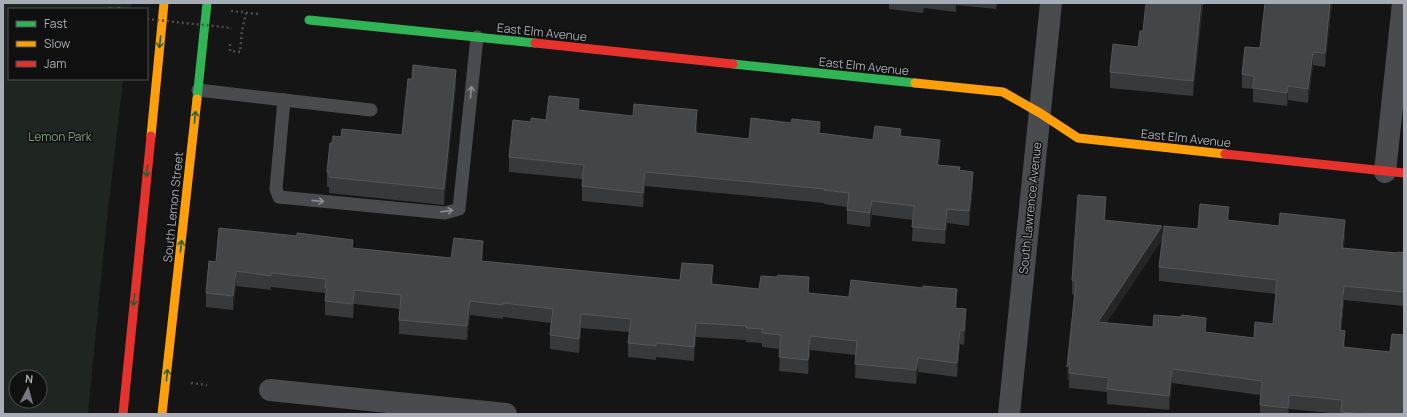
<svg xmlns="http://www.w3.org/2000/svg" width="1407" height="417" font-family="Manrope,sans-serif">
<rect width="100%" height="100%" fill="#151516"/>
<path fill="#1f2520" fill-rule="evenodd" d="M3,3h129l-1,6h-122v70h114l-18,159 -17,176h-85zM16,377h24v24h-24z"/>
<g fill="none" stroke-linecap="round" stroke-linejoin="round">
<g stroke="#4b4d4f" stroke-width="2.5" stroke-dasharray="2 3" stroke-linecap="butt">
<path d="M110,9v-6"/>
<path d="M119,9l1,-6"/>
<path d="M231,11l27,3"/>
<path d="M230,44v7l10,1 2,-21 4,-18"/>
<path d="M191,383l16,2"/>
</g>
<g stroke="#4a4b4e" stroke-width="13">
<path d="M198,90l86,10 -8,89 3,8 166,16 14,-4 18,-172"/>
<path d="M284,100l87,10"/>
</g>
<g stroke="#4a4b4e" stroke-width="22">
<path d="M1385,172l18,-169"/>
<path d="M270,390l236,24"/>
<path d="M1009,414l42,-411"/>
</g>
<g stroke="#30b455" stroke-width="9">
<path d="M309,20l226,23"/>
<path d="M733,64l182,19"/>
<path d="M197,99l10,-96"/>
</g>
<g stroke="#ff9f0a" stroke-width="9">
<path d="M915,83l88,9 37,21 38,25 147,16"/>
<path d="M151,136l13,-133"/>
<path d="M162,414l35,-315"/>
</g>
<g stroke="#e5322d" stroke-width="9">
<path d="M535,43l198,21"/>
<path d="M1225,154l179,19"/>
<path d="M123,414l28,-278"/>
</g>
<path stroke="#4b4d4f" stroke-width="2.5" stroke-dasharray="2 3" stroke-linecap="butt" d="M147,19l85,9"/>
</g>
<g fill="#38393a">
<path d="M889,3h108l-1,6 -40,-4v7l-32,-4 -1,5 -34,-4z"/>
<path d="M1146,3h59l-1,2h-1l-10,91 -83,-8v-16l28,-25 5,-16z"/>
<path d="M1332,3l-7,64 -12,-2 -5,38 -20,-3 -1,6 -34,-4v-13l-11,-1v-14l18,-26z"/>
<path d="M456,85l-12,120 -115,-12v-6h-2v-15l14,-35 61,-2z"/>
<path d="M579,110l118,14v9l52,6 71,-6 53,7 28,-4 39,19 -1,10 21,5 13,16 -4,40 -22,-3 -2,21 -33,-3 1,-21 -41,-5 -2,12 -23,-3v-17l-23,-3v-1l-179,-17 -2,21 -61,-6v-22l-73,-7v-15l22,-35 15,-2z"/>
<path d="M1106,211l-1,9 1,103 148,15 19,-14 3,-30 -117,-13v-14l39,-38 31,-9 116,14 -1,14 53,5h7v53l-60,-6 -3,31 4,17 59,66h-65l-50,-5v5h-29v-19l-88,-12 -3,27 -62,-6v-12l-38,-4v-10l-2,3 8,-86 -3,-1v-14z"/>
<path d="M353,248l98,10 32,-3 -1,7 196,18h35v4l46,5 90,8 108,6 -1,5 10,15 -2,22 -4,-1 -3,33 -39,-5 -2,12 -61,-6 1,-23 -46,-5 -2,24 -29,-3 1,-22 -18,-2v-4l-16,-1v-2l-50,-3 -2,24 -38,-4v3l-28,-3v-14l1,-11 -48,-4 -2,25 -29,-4v-14l1,-12 -48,-6v2l-33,-4 -3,25 -68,-6v-14l1,-11 -46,-5 -1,14 -28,-3v-22l-54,-6v3l-35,-4 -3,24 -27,-3v-14l10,-31z"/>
</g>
<g fill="#252526">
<path d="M1201,3h2l-10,93v-15z"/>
<path d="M1330,3h2l-7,64v-14z"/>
<path d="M1313,52v13l-5,38v-14z"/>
<path d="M456,70v15l-12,120v-16z"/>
<path d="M1288,86v14l-1,6v-13z"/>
<path d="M697,110v14l-2,23v-14z"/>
<path d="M940,140v15l-3,24v-14z"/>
<path d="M645,172v14l-2,21v-14z"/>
<path d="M973,172v14l-4,40v-15z"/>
<path d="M1106,197v14l-2,23v-14z"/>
<path d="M872,201v14l-2,12v-14z"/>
<path d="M1229,207v14l-2,-1z"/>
<path d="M947,209v14l-2,21v-14z"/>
<path d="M1345,220v14l-3,28v-14z"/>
<path d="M1162,226v14l-64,96v-14z"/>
<path d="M483,241v14l-2,21v-15z"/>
<path d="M713,265v15l-2,18v-14z"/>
<path d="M236,271v15l-3,24v-14z"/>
<path d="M809,277v15l-1,15v-14z"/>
<path d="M1344,286v14l-4,45v-15z"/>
<path d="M957,289v14l-2,19v-14z"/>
<path d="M354,290v14l-1,14v-14z"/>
<path d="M470,301v14l-3,25v-14z"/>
<path d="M966,309v14l-2,22v-14z"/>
<path d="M581,314v14l-2,25v-14z"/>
<path d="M1206,318v14l-1,15v-15z"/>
<path d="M696,323v14l-2,24v-14z"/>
<path d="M960,330v14l-3,33v-14z"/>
<path d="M1345,331v14l-2,17v-15z"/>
<path d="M810,336v14l-2,24v-14z"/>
<path d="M918,358v14l-2,12v-14z"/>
<path d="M1070,363l-1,15 -2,3v-14z"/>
<path d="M1172,369v14l-3,27v-14z"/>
<path d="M1289,395v19h-1z"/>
</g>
<g fill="#444547" stroke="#545659">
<path d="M1146,3h55l-8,78 -83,-9 3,-28 25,3 2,-16h3z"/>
<path d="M1265,3h65l-5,50 -12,-1 -5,37 -20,-3 -1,7 -34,-5 1,-12 -12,-2 3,-27 15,1z"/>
<path d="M413,65l43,5 -12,119 -115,-12v-5h-2l3,-29h2l1,-7 8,1 1,-8 60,6 6,-56h4z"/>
<path d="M549,96l30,3 -1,11 55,6 1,-12 63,6 -2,23 54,6 2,-21 40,5 1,-4 28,3 -1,11 54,7 2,-14 26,3 -1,7 40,4 -3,25 23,2 -1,3 14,2 -4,39 -22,-2 -2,21 -33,-3 2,-21 -42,-5 -2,12 -23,-3 2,-17 -25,-3 1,-1 -180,-17 -2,21 -61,-7 2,-21 -75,-8 4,-37 18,2v-4l15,2z"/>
<path d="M1078,195l28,2 -2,23 58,6 -64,96 55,5 1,-12 27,2 1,-2 24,3 -1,14 49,6 1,-16 18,2 4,-44 -118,-13 5,-41 34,3 2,-25 29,3 -2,13 52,6 1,-13 65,7 -3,28 55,5 1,-1 6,1v39l-60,-6 -4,44 5,1 -2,16 47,5 2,-18 12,1v79h-28l-10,-1v1h-4l-21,-2 1,-12 -53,-5 -1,13 -28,-3 2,-24 -90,-12 -3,27 -62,-7 2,-11 -40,-5 1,-10 -3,4 9,-86 -4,-1z"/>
<path d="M219,228l78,8v-3l56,7 -1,8 99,10 3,-20 29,3 -2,20 197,19h2l2,-17 31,2 -2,19 48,5 2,-13 16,1 1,-2 31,2 -1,16 41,4 2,-17 72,8v-2l34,3 -2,19 11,1 -2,22 -4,-1 -3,33 -39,-5 -2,12 -61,-6 2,-23 -47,-5 -2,24 -29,-3 2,-22 -19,-2 1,-4 -17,-1v-2l-50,-3 -2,24 -38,-4v3l-28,-3 3,-24 -50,-5 -2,25 -29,-4 3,-26 -50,-6v2l-33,-4 -3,25 -68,-6 2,-25 -47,-5 -1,14 -28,-3 2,-13h-2l1,-9 -55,-6v3l-35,-5 -3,25 -27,-3 3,-32 7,1z"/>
</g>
<defs><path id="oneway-shaft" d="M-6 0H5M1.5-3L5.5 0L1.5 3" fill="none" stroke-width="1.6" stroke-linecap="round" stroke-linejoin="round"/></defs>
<g stroke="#206233">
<use href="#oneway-shaft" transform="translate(160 42) rotate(96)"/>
<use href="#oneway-shaft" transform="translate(195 117) rotate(-84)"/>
<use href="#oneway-shaft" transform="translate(147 171) rotate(96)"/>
<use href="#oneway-shaft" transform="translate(181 246) rotate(-84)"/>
<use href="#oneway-shaft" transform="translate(134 300) rotate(96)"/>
<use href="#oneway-shaft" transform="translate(167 375) rotate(-84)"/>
</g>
<g stroke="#8c9096">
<use href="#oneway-shaft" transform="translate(471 92) rotate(-84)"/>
<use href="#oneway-shaft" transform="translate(318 201) rotate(6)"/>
<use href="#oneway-shaft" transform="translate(447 211) rotate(-8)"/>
</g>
<g text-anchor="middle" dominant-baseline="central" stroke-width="3" stroke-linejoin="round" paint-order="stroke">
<g font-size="12" fill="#a8adb5" stroke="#101011">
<text transform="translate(542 32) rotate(6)">East Elm Avenue</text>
<text transform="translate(864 66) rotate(6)">East Elm Avenue</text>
<text transform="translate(1186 138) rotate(6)">East Elm Avenue</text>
<text transform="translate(173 207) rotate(-84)">South Lemon Street</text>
<text transform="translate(1030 208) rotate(-84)">South Lawrence Avenue</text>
</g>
<g font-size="12" fill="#819e81" stroke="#101011">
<text x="60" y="136">Lemon Park</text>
</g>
</g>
<rect width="1407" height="417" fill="none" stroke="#a8adb5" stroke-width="8"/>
<rect x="8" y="8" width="140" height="72" fill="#101011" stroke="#4d4f53"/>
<rect x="16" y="21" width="20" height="6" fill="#30b455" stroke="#4d4f53"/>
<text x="44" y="28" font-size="12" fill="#a8adb5">Fast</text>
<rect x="16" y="41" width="20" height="6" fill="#ff9f0a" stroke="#4d4f53"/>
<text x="44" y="48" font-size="12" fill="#a8adb5">Slow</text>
<rect x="16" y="61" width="20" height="6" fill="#e5322d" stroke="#4d4f53"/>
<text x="44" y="68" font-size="12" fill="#a8adb5">Jam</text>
<g transform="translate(28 389) rotate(6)"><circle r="19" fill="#101011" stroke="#4d4f53"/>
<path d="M0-3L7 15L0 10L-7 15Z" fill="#75787d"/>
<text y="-6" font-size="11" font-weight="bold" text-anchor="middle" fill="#a8adb5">N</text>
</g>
</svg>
